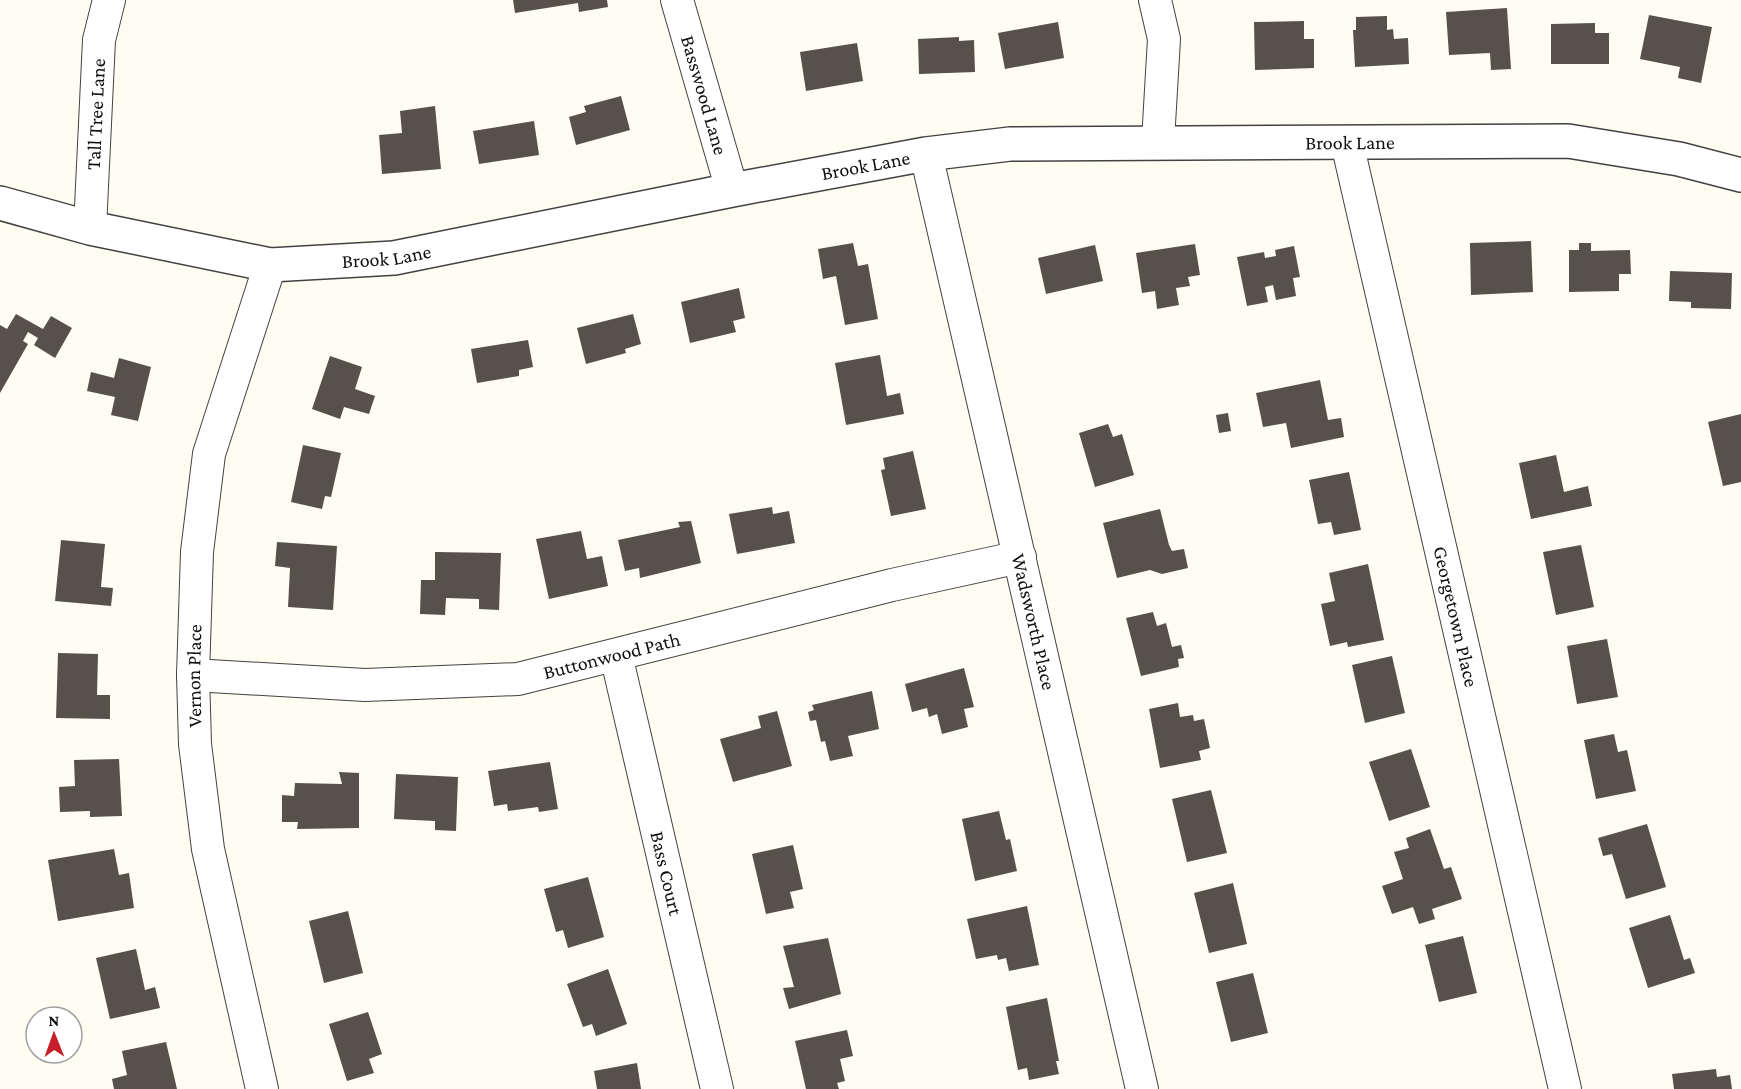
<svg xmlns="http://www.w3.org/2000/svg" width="1741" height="1089" font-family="'Crimson Pro',serif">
<rect width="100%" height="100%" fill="#fffcf1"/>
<g fill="#58504b">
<path d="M513,0h94l1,7 -29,5 -1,-9 -63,10z"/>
<path d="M1507,8l4,61 -20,1 -1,-17 -41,2 -3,-43z"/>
<path d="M1649,15l63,12 -11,56 -23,-5 2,-11 -40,-8z"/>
<path d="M1387,16v14l6,-1 1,10 14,-1 1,26 -54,3 -2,-37h3v-13z"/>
<path d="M1304,21v18h10v29l-59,2 -1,-48z"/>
<path d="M1058,22l6,36 -59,11 -7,-36z"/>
<path d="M1595,23v10h14v31h-58v-40z"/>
<path d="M959,37v4l15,-1 1,32 -56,2 -1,-35z"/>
<path d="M857,43l6,38 -57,10 -6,-39z"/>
<path d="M621,96l9,34 -54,15 -7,-28 17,-5 -2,-6z"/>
<path d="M435,106l6,63 -59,5 -3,-39 23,-2 -2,-22z"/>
<path d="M534,121l5,34 -60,9 -6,-33z"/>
<path d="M1531,241l2,51 -62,3 -1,-52z"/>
<path d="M853,243l5,23 10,-2 10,55 -33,6 -9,-49 -13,3 -5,-30z"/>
<path d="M1579,243h12v8l39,-1 1,24h-12v17l-50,1v-42h10z"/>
<path d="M1195,244l5,31 -12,2 2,9 -14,2 3,17 -22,4 -2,-18 -13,2 -6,-40z"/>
<path d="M1095,245l8,36 -57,13 -8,-36z"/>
<path d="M1294,246l6,31 -7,1 3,18 -20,4 -3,-15 -8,2 3,15 -21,4 -10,-49 27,-5 1,6 11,-2 -1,-6z"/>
<path d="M1670,271l62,2 -1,36 -40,-1v-6l-22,-1z"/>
<path d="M739,288l6,30 -12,3 3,11 -46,11 -9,-41z"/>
<path d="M16,314l27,15 8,-13 21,12 -17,30 -21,-13 4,-7 -10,-6 -5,9 5,3 -28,49v-68l7,4z"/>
<path d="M633,314l8,30 -16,5 1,4 -40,11 -9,-36z"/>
<path d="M528,340l5,27 -14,3v6l-42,7 -6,-34z"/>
<path d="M880,355l7,41 13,-3 4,21 -58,11 -11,-62z"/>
<path d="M330,356l32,11 -7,22 20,7 -6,18 -25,-7 -4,12 -28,-10z"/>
<path d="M119,358l32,9 -13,54 -27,-6 4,-18 -28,-6 4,-19 23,6z"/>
<path d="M1320,380l8,40 13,-2 3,19 -53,11 -5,-25 -23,4 -7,-34z"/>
<path d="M1228,413l3,18 -12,2 -3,-18z"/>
<path d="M1741,414v68l-18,4 -15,-64z"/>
<path d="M1108,424l5,13 9,-3 12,41 -39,12 -16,-54z"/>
<path d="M303,445l38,8 -10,44 -6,-1 -3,13 -31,-7z"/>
<path d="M913,451l13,58 -35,7 -10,-46 4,-1 -2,-11z"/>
<path d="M1556,455l8,37 24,-6 4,20 -61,13 -12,-56z"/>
<path d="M1349,472l12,58 -27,5 -3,-13 -13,2 -9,-44z"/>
<path d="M772,507l1,7 16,-3 6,32 -58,11 -8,-40z"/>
<path d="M1160,509l9,36 3,6 12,-2 4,19 -26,6 -12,-4 -33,8 -14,-55z"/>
<path d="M691,521l10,42 -61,15 -1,-10 -14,3 -7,-31 62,-13 -2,-5z"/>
<path d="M581,531l6,28 15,-3 6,30 -59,13 -13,-60z"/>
<path d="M61,540l44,4 -4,43 12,1 -2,18 -56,-5z"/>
<path d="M277,542l60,4 -4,64 -45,-3 2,-39 -15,-2z"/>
<path d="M1581,545l13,62 -38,8 -13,-63z"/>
<path d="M435,552l66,1 -2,57 -20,-1v-10l-33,-1 -1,17 -25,-1 1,-34h14z"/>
<path d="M1368,564l16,76 -36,7 -1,-5 -17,4 -9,-42 14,-3 -6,-28z"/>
<path d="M1153,612l4,14 9,-3 6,24 9,-2 3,13 -6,1 1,8 -38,9 -15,-58z"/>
<path d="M1607,639l11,58 -41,7 -10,-58z"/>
<path d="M58,653l40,1 -1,41h13v24l-54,-1z"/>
<path d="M1392,656l13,57 -40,10 -13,-58z"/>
<path d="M964,668l10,39 -10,2 4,18 -26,7 -5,-20 -8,3 -2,-9 -15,4 -7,-28z"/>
<path d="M872,691l7,38 -31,7 5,20 -23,5 -5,-20 -4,1 -5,-22 -6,1 -2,-9 6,-2 -2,-5z"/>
<path d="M1178,703l2,14 13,-2 1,6 10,-2 6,29 -11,3 2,9 -41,8 -11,-59z"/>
<path d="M777,711l15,55 -59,16 -13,-43 41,-11 -3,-12z"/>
<path d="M1614,734l4,18 9,-2 9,41 -40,8 -12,-59z"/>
<path d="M1411,749l19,58 -41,14 -20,-59z"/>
<path d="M119,759l3,57 -32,1v-6l-30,1 -1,-25 16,-1 -1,-26z"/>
<path d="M550,762l8,47 -19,3 -1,-5 -30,4 -1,-7 -13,2 -6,-35z"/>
<path d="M339,772l20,1v55l-62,1 1,-7h-16v-27l12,1 1,-13 47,1z"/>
<path d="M396,774l62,3 -2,54 -21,-1v-9l-41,-2z"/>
<path d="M1211,790l16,63 -40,9 -15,-63z"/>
<path d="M999,811l7,29 4,-1 7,32 -42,10 -13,-62z"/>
<path d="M1647,824l19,63 -40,12 -14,-45 -9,2 -5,-18z"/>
<path d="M1430,829l14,40 7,-2 11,32 -30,10 3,10 -16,5 -6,-17 -21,7 -10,-28 21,-7 -9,-27 15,-4 -3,-10z"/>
<path d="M793,845l10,44 -13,3 4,16 -28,6 -14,-60z"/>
<path d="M114,849l5,26 10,-2 5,35 -76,13 -10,-61z"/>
<path d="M588,877l16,60 -36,11 -5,-18 -7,2 -12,-43z"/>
<path d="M1233,883l14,61 -38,9 -15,-60z"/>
<path d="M1027,906l12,59 -30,6 -3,-13 -8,2 -1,-5 -21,4 -9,-40z"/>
<path d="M348,911l15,62 -39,10 -15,-62z"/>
<path d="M1670,915l14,45 6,-2 5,15 -47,15 -19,-60z"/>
<path d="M1463,936l14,57 -38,9 -14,-57z"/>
<path d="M828,938l13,56 -52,15 -6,-21 11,-1 -11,-41z"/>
<path d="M136,949l9,41 10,-3 5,21 -50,11 -14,-61z"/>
<path d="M608,969l19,55 -31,12 -4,-12 -9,3 -16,-43z"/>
<path d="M1253,973l15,60 -37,9 -15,-60z"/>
<path d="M1047,998l12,63h-3l3,13 -30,6 -2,-12 -9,2 -12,-63z"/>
<path d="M368,1012l14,42 -13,5 5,14 -27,8 -18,-57z"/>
<path d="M847,1030l6,26 -13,3 5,22 -8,2 2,6h-33l-11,-48z"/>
<path d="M166,1042l11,47h-63l-2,-10 15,-4 -5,-24z"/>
<path d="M637,1063l4,26h-44l-3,-18z"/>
<path d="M1716,1069l1,8 13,-2 2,14h-58l-2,-15z"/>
</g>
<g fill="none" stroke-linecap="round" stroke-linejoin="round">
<defs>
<g id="minor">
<path id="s1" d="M677,0l55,190"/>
<path d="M1155,0l9,39 -6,102"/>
<path id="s2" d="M1347,143l218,946"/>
<path id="s3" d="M926,154l216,935"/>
<path id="s4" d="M90,228l9,-188 10,-40"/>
<path id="s5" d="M616,655l101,434"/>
<path id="s6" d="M193,675l172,10 153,-6 374,-94 128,-28"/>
<path id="s7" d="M262,1089l-54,-240 -13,-105 -2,-69 4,-123 12,-98 61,-189"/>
</g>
<g id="tertiary">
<path id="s8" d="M0,203l90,25 180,37 124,-7 338,-68 194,-36 84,-10 558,-3 111,18 62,16"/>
</g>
</defs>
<use href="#minor" stroke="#424242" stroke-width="34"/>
<use href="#tertiary" stroke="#424242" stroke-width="36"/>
<use href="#minor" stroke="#fff" stroke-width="32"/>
<use href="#tertiary" stroke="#fff" stroke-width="33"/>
</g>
<g text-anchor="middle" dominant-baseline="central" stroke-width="6" stroke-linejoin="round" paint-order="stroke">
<g font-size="20" fill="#0f0f0f" stroke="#fff">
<text stroke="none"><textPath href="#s1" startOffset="99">Basswood Lane</textPath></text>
<text stroke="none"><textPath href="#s4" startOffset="114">Tall Tree Lane</textPath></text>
<text stroke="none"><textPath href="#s8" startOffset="1368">Brook Lane</textPath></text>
<text stroke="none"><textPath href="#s8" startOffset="882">Brook Lane</textPath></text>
<text stroke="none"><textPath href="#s8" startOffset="394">Brook Lane</textPath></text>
<text stroke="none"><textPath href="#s2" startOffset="486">Georgetown Place</textPath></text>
<text stroke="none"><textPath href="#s3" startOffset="480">Wadsworth Place</textPath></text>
<text stroke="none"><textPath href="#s6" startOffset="422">Buttonwood Path</textPath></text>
<text stroke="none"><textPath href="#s7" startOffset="420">Vernon Place</textPath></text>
<text stroke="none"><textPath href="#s5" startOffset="224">Bass Court</textPath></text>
</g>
</g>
<g transform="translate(54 1035) rotate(359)"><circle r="28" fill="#ffffff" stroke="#9f9f9f" stroke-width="1.5"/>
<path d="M0-4.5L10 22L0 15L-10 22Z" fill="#c71f2a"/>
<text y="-9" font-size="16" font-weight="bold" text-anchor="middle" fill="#0f0f0f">N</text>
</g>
</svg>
